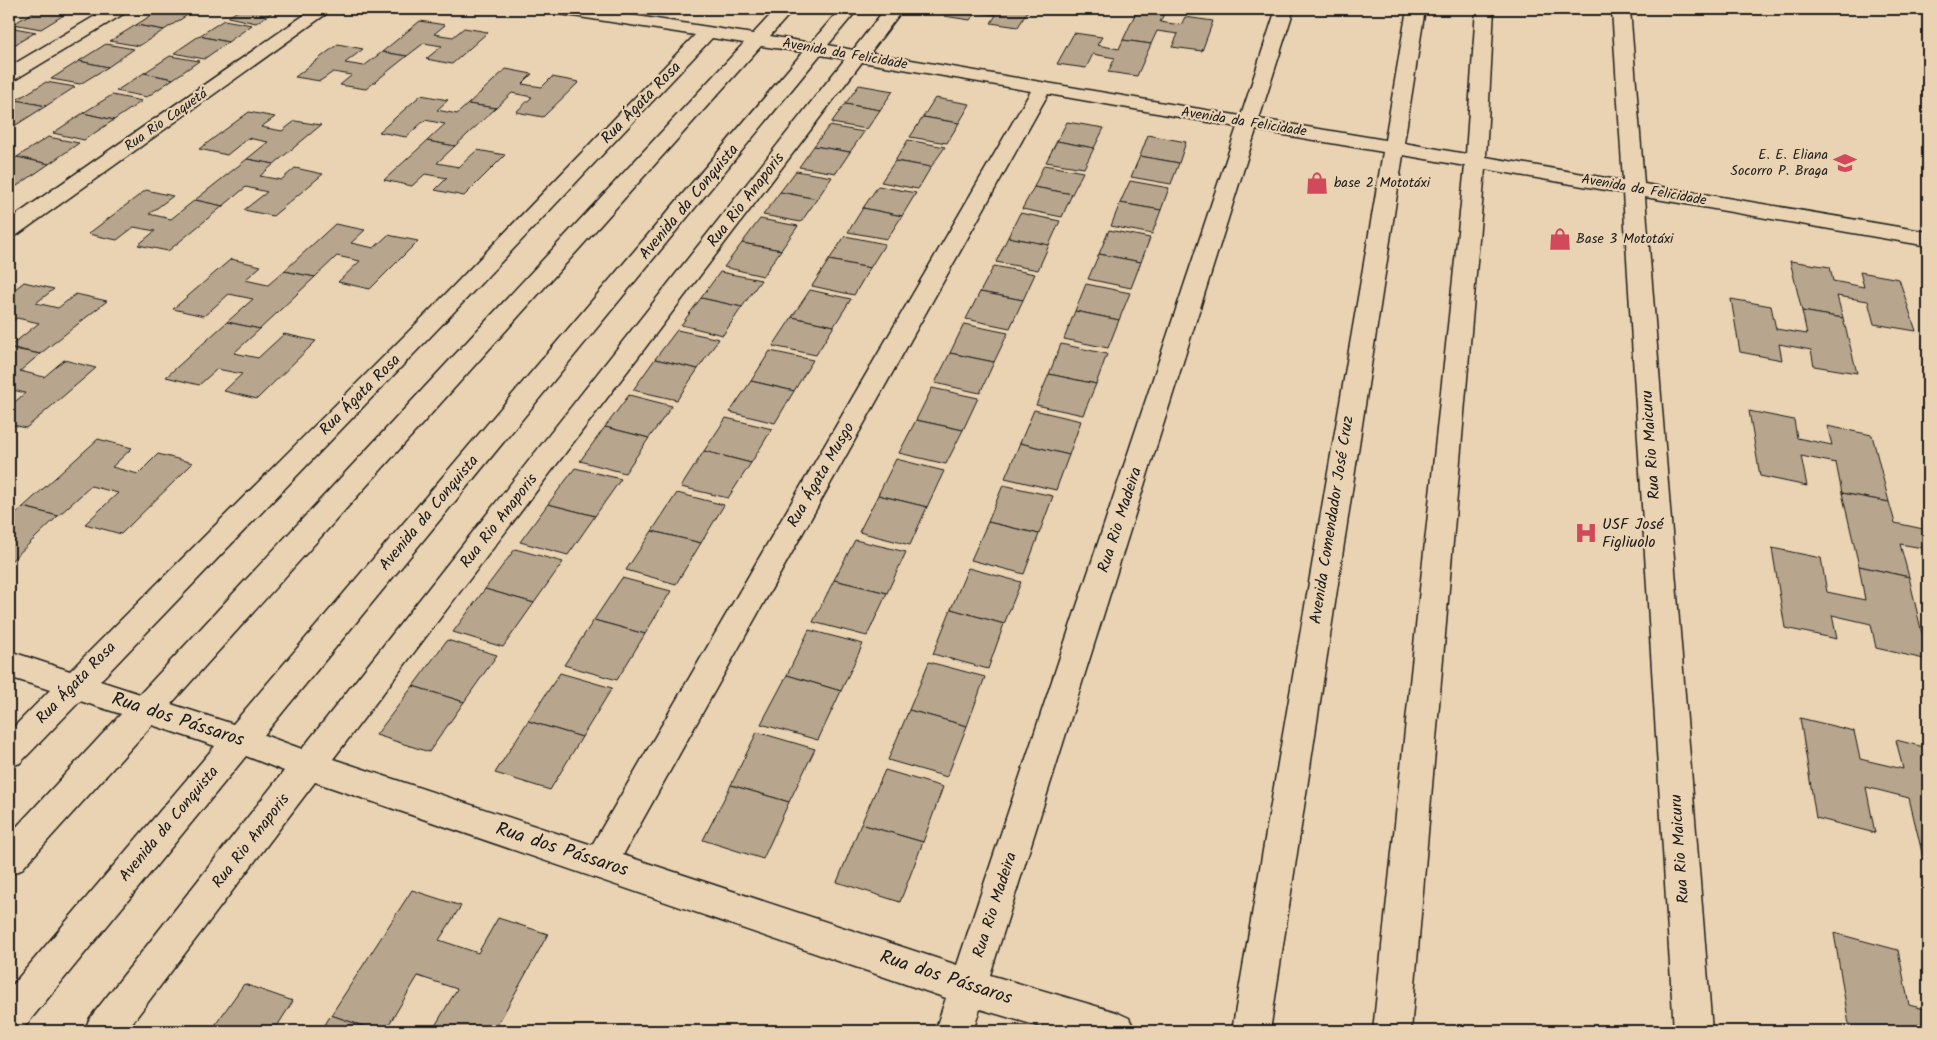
<svg xmlns="http://www.w3.org/2000/svg" width="1937" height="1040" font-family="Kalam,sans-serif">
<rect width="100%" height="100%" fill="#ead3b2"/>
<filter id="ink" filterUnits="userSpaceOnUse"><feTurbulence type="fractalNoise" baseFrequency=".02" numOctaves="2"/><feDisplacementMap in="SourceGraphic" scale="10" xChannelSelector="R" yChannelSelector="G"/><feConvolveMatrix kernelMatrix="1 2 1 2 8 2 1 2 1" color-interpolation-filters="sRGB"/></filter>
<g filter="url(#ink)">
<g fill="#b7a58d" stroke="#1c1c1c">
<path d="M39,9l28,4 -26,16 -28,-5z"/>
<path d="M44,9h31l-8,4z"/>
<path d="M161,9l28,5 -25,16 -28,-5z"/>
<path d="M241,9h36l-21,14 -28,-6z"/>
<path d="M949,9h80l-11,18 -27,-4 5,-8 -20,-3 -6,8 -26,-4z"/>
<path d="M1137,10l27,4 -4,8 21,3 4,-8 28,4 -11,30 -30,-4 6,-13 -21,-3 -6,13 -28,-4z"/>
<path d="M224,20l28,5 -24,17 -29,-6z"/>
<path d="M420,21l25,4 -11,9 19,3 11,-9 24,4 -36,32 -26,-5 16,-13 -18,-3 -17,13 -25,-4z"/>
<path d="M136,25l28,5 -25,16 -29,-5z"/>
<path d="M9,27l27,5 -27,16z"/>
<path d="M1074,33l28,4 -5,8 22,4 4,-9 28,4 -14,32 -29,-4 7,-14 -22,-4 -7,14 -29,-4z"/>
<path d="M199,36l29,6 -24,17 -30,-6z"/>
<path d="M106,44l28,5 -26,18 -29,-6z"/>
<path d="M338,44l25,5 -18,14 19,3 18,-14 25,4 -41,33 -26,-4 12,-10 -19,-3 -13,9 -25,-4z"/>
<path d="M170,56l29,5 -26,18 -29,-6z"/>
<path d="M79,61l29,6 -28,17 -29,-5z"/>
<path d="M506,69l26,5 -10,10 20,3 10,-10 27,5 -36,35 -27,-5 16,-15 -20,-4 -16,15 -28,-4z"/>
<path d="M144,73l29,6 -26,18 -31,-6z"/>
<path d="M46,82l29,5 -29,19 -30,-6z"/>
<path d="M859,85l34,6 -13,19 -35,-6z"/>
<path d="M112,95l30,6 -28,19 -31,-7z"/>
<path d="M421,95l27,5 -11,10 20,4 11,-10 28,4 -41,38 -28,-5 18,-17 -20,-4 -19,17 -27,-5z"/>
<path d="M935,98l35,6 -11,19 -36,-6z"/>
<path d="M16,100l30,6 -30,19 -7,-1v-19z"/>
<path d="M845,104l35,6 -13,19 -36,-6z"/>
<path d="M249,112l26,5 -14,10 21,4 13,-10 26,4 -47,39 -27,-5 21,-17 -20,-4 -21,17 -28,-6z"/>
<path d="M83,113l31,7 -30,20 -31,-7z"/>
<path d="M923,117l36,6 -12,20 -37,-6z"/>
<path d="M1067,122l37,6 -10,20 -37,-7z"/>
<path d="M829,126l35,6 -14,20 -36,-6z"/>
<path d="M1148,135l38,7 -7,21 -39,-7z"/>
<path d="M48,137l31,6 -30,21 -32,-7z"/>
<path d="M908,140l37,7 -14,20 -36,-6z"/>
<path d="M427,141l28,5 -18,17 22,4 18,-17 28,5 -41,41 -29,-6 12,-12 -22,-4 -13,12 -28,-6z"/>
<path d="M1057,141l37,7 -10,20 -38,-6z"/>
<path d="M814,146l36,6 -14,21 -37,-6z"/>
<path d="M1140,156l39,7 -8,21 -40,-7z"/>
<path d="M17,157l32,7 -32,22 -8,-2v-21z"/>
<path d="M247,159l27,5 -14,12 21,4 14,-12 28,6 -50,42 -29,-6 23,-18 -21,-5 -23,19 -28,-6z"/>
<path d="M895,161l36,6 -13,22 -37,-7z"/>
<path d="M1044,165l39,7 -11,22 -38,-7z"/>
<path d="M796,171l36,6 -15,22 -37,-7z"/>
<path d="M1130,181l39,7 -8,22 -41,-7z"/>
<path d="M878,186l38,7 -14,23 -39,-8z"/>
<path d="M1034,187l38,7 -10,23 -40,-8z"/>
<path d="M146,190l27,6 -24,18 22,5 24,-19 28,6 -55,45 -30,-6 17,-14 -21,-4 -17,13 -29,-6z"/>
<path d="M780,192l37,7 -16,23 -38,-7z"/>
<path d="M1120,203l41,7 -9,24 -41,-8z"/>
<path d="M863,208l39,8 -15,23 -39,-7z"/>
<path d="M1020,213l40,8 -11,24 -41,-8z"/>
<path d="M760,219l38,7 -17,24 -39,-7z"/>
<path d="M335,224l30,6 -14,13 23,5 14,-13 30,6 -48,48 -32,-7 22,-21 -23,-5 -22,21 -31,-6z"/>
<path d="M1109,230l41,8 -9,24 -42,-8z"/>
<path d="M845,236l40,8 -15,24 -41,-8z"/>
<path d="M1008,237l41,8 -11,25 -42,-8z"/>
<path d="M742,243l39,7 -18,26 -39,-9z"/>
<path d="M1099,254l42,8 -10,26 -43,-9z"/>
<path d="M231,259l30,7 -16,14 23,5 16,-14 31,6 -55,52 -33,-7 26,-23 -24,-5 -25,22 -31,-7z"/>
<path d="M829,260l41,8 -16,27 -42,-9z"/>
<path d="M1790,261l40,6 3,14 31,6 -4,-15 39,7 17,52 -42,-7 -6,-23 -31,-5 6,22 -41,-7z"/>
<path d="M994,266l41,8 -12,26 -43,-8z"/>
<path d="M720,272l41,8 -19,27 -41,-9z"/>
<path d="M24,282l30,7 -18,14 22,5 18,-14 31,7 -67,53 -31,-7 30,-24 -22,-5 -8,6v-30z"/>
<path d="M1086,284l44,9 -11,27 -44,-9z"/>
<path d="M810,290l41,9 -17,27 -42,-9z"/>
<path d="M980,292l43,8 -13,28 -44,-9z"/>
<path d="M701,298l41,9 -19,28 -42,-10z"/>
<path d="M1731,299l40,7 5,23 31,5 -5,-23 41,7 14,55 -43,-7 -3,-16 -32,-6 3,16 -42,-8z"/>
<path d="M1075,311l44,9 -11,28 -44,-9z"/>
<path d="M792,317l42,9 -18,29 -43,-9z"/>
<path d="M227,322l33,7 -26,24 24,5 26,-24 32,7 -59,58 -33,-8 18,-17 -25,-5 -18,16 -33,-8z"/>
<path d="M964,324l44,9 -14,29 -44,-9z"/>
<path d="M677,330l42,9 -21,30 -43,-10z"/>
<path d="M1061,344l46,10 -11,30 -47,-10z"/>
<path d="M9,348l31,6 -20,17 24,6 20,-17 32,8 -70,60 -17,-4v-17l16,-14 -16,-4z"/>
<path d="M770,351l43,9 -19,31 -43,-10z"/>
<path d="M950,353l44,9 -14,31 -45,-10z"/>
<path d="M655,359l43,10 -21,31 -44,-10z"/>
<path d="M1049,374l47,10 -13,31 -47,-10z"/>
<path d="M751,381l43,10 -19,32 -45,-11z"/>
<path d="M932,388l46,10 -15,32 -47,-10z"/>
<path d="M629,395l43,11 -23,32 -44,-11z"/>
<path d="M1034,410l47,11 -12,34 -49,-12z"/>
<path d="M1749,411l45,9 3,18 35,7 -5,-19 45,9 17,67 -47,-9 -6,-30 -35,-7 6,30 -47,-10z"/>
<path d="M726,418l46,11 -21,34 -47,-12z"/>
<path d="M916,420l47,10 -17,34 -47,-11z"/>
<path d="M605,427l44,11 -24,35 -45,-12z"/>
<path d="M98,439l34,9 -20,19 26,7 20,-20 35,9 -72,71 -36,-10 33,-31 -27,-7 -33,30 -35,-9z"/>
<path d="M1020,443l49,12 -13,35 -51,-12z"/>
<path d="M704,451l47,12 -23,35 -47,-11z"/>
<path d="M896,459l48,12 -17,36 -49,-12z"/>
<path d="M575,468l46,11 -26,37 -47,-12z"/>
<path d="M1003,485l50,11 -14,38 -51,-12z"/>
<path d="M677,493l47,12 -23,38 -49,-12z"/>
<path d="M1842,493l47,9 6,21 33,7v19l-28,-5 9,33 -50,-11z"/>
<path d="M878,495l49,12 -17,38 -51,-13z"/>
<path d="M548,504l47,12 -27,39 -48,-13z"/>
<path d="M23,507l35,9 -49,47v-43z"/>
<path d="M988,522l51,12 -15,40 -53,-14z"/>
<path d="M652,531l49,12 -25,41 -50,-14z"/>
<path d="M855,540l51,12 -19,41 -53,-13z"/>
<path d="M1772,548l49,10 6,34 38,8 -6,-34 50,11 19,83 -52,-12 -5,-24 -39,-9 5,24 -52,-11z"/>
<path d="M515,549l48,13 -29,41 -49,-14z"/>
<path d="M968,568l53,14 -17,42 -53,-15z"/>
<path d="M622,578l49,13 -26,43 -51,-14z"/>
<path d="M834,580l53,13 -20,43 -54,-14z"/>
<path d="M485,589l49,14 -31,44 -50,-15z"/>
<path d="M951,609l53,15 -16,45 -55,-15z"/>
<path d="M594,620l51,14 -28,46 -53,-15z"/>
<path d="M809,630l54,14 -22,47 -54,-16z"/>
<path d="M447,640l50,15 -33,47 -51,-16z"/>
<path d="M929,662l56,15 -18,49 -58,-16z"/>
<path d="M560,673l52,15 -30,49 -54,-16z"/>
<path d="M787,675l54,16 -23,49 -57,-16z"/>
<path d="M413,686l51,16 -35,50 -53,-17z"/>
<path d="M909,710l58,16 -20,51 -59,-17z"/>
<path d="M1800,718l54,13 6,28 43,10 -7,-29 32,8v98l-8,-2 -11,-46 -43,-11 9,46 -59,-15z"/>
<path d="M528,721l54,16 -32,53 -55,-17z"/>
<path d="M757,732l58,17 -26,53 -58,-17z"/>
<path d="M885,770l58,17 -20,55 -62,-18z"/>
<path d="M731,785l58,17 -26,57 -60,-19z"/>
<path d="M861,824l62,18 -23,60 -63,-20z"/>
<path d="M1920,844l8,2v37z"/>
<path d="M412,890l49,16 -22,34 39,13 20,-35 50,16 -54,97h-62l25,-42 -39,-13 -33,55h-8l-46,-16z"/>
<path d="M1834,933l64,17 11,55 19,5v21h-78z"/>
<path d="M244,984l49,17 -19,30h-63z"/>
<path d="M331,1015l46,16h-56z"/>
</g>
<g fill="none" stroke-linecap="round" stroke-linejoin="round">
<defs>
<g id="minor">
<path d="M107,9h21l-3,4 -109,66 -7,2v-14z"/>
<path d="M313,9h20l-316,226 -8,1v-16z"/>
<path d="M551,9h41l161,25 23,-25h18l-24,27 41,7 29,-34h18l-30,36 25,5 32,-41h18l-33,44 371,63 35,-107h18l-35,110 126,21 22,-131h18l-21,134 62,11 10,-145h18l-8,148 137,24 -11,-172h18l14,175 284,48v14l-283,-49 67,834h-38l-51,-838 -138,-24 -74,862h-38l92,-865 -62,-11 -133,876h-38l151,-879 -127,-22 -266,845 126,37 13,6 6,13h-80l-75,-22 -7,22h-38l11,-33 -631,-216 -189,249h-42l6,-13 194,-247 -38,-15 -224,274 -13,1v-42l206,-243 -63,-21 -131,145 -12,5v-40l112,-121 -41,-13 -60,62 -11,4v-35l41,-42 -41,-13v-26l61,20 366,-367 259,-269 -135,-21 -6,-1zM712,38l32,5 -604,651 -40,-13 352,-367zM761,46l42,6 -570,672 -62,-20zM820,55l25,4 -543,690 -38,-14zM862,62l169,29 -439,754 -259,-86zM1048,94l189,33 -280,838 -334,-110z"/>
</g>
</defs>
<use href="#minor" stroke="#1c1c1c" stroke-width="3"/>
<use href="#minor" fill="#ead3b2" fill-rule="evenodd"/>
</g>
</g>
<defs>
<symbol id="school-bare" viewBox="-9 -9 18 18"><path d="M0-5L7-2L0 1L-7-2ZM-4 1L0 2.5L4 1V4Q0 6-4 4Z" fill="#d1495b" stroke="#ead3b2" stroke-width="2.5" paint-order="stroke"/></symbol>
<symbol id="shop-bare" viewBox="-9 -9 18 18"><path d="M-5-2.5h2.3a2.7 3.5 0 0 1 5.4 0H5L5.5 6h-11ZM-1.5-2.5h3a1.5 2.3 0 0 0-3 0Z" fill="#d1495b" stroke="#ead3b2" stroke-width="2.5" paint-order="stroke"/></symbol>
<symbol id="hospital-bare" viewBox="-9 -9 18 18"><path d="M-5-5h3v3.5h4V-5h3V5h-3V1.5h-4V5h-3Z" fill="#d1495b" stroke="#ead3b2" stroke-width="2.5" paint-order="stroke"/></symbol>
</defs>
<g fill-rule="evenodd">
<use href="#school-bare" x="1829" y="147" width="32" height="32"/>
<use href="#shop-bare" x="1301" y="167" width="32" height="32"/>
<use href="#shop-bare" x="1544" y="223" width="32" height="32"/>
<use href="#hospital-bare" x="1570" y="517" width="32" height="32"/>
</g>
<g text-anchor="middle" dominant-baseline="central" stroke-width="4.5" stroke-linejoin="round" paint-order="stroke">
<g font-size="14" fill="#1c1c1c" stroke="#ead3b2">
<text transform="translate(845 54) rotate(10)">Avenida da Felicidade</text>
<text transform="translate(166 120) rotate(-35)">Rua Rio Caquetá</text>
<text transform="translate(1244 122) rotate(9)">Avenida da Felicidade</text>
<text transform="translate(1644 190) rotate(10)">Avenida da Felicidade</text>
</g>
<g font-size="14" fill="#1c1c1c" stroke="#ead3b2" text-anchor="start">
<text x="1828" y="155" text-anchor="end">E. E. Eliana<tspan x="1828" dy="16">Socorro P. Braga</tspan></text>
<text x="1334" y="183">base 2 Mototáxi</text>
<text x="1576" y="239">Base 3 Mototáxi</text>
</g>
<g font-size="16" fill="#1c1c1c" stroke="#ead3b2">
<text transform="translate(641 103) rotate(-46)">Rua Ágata Rosa</text>
<text transform="translate(746 200) rotate(-52)">Rua Rio Anaporis</text>
<text transform="translate(689 202) rotate(-50)">Avenida da Conquista</text>
<text transform="translate(360 395) rotate(-45)">Rua Ágata Rosa</text>
<text transform="translate(1651 445) rotate(-94)">Rua Rio Maicuru</text>
<text transform="translate(821 475) rotate(-60)">Rua Ágata Musgo</text>
<text transform="translate(429 513) rotate(-50)">Avenida da Conquista</text>
<text transform="translate(1120 520) rotate(-72)">Rua Rio Madeira</text>
<text transform="translate(1332 520) rotate(-81)">Avenida Comendador José Cruz</text>
<text transform="translate(499 521) rotate(-52)">Rua Rio Anaporis</text>
<text transform="translate(76 683) rotate(-46)">Rua Ágata Rosa</text>
<text transform="translate(169 824) rotate(-50)">Avenida da Conquista</text>
<text transform="translate(251 841) rotate(-52)">Rua Rio Anaporis</text>
<text transform="translate(1680 849) rotate(-94)">Rua Rio Maicuru</text>
<text transform="translate(995 905) rotate(-72)">Rua Rio Madeira</text>
</g>
<g font-size="16" fill="#1c1c1c" stroke="#ead3b2" text-anchor="start">
<text x="1602" y="524">USF José<tspan x="1602" dy="18">Figliuolo</tspan></text>
</g>
<g font-size="19" fill="#1c1c1c" stroke="#ead3b2">
<text transform="translate(178 720) rotate(18)">Rua dos Pássaros</text>
<text transform="translate(562 850) rotate(18)">Rua dos Pássaros</text>
<text transform="translate(946 978) rotate(18)">Rua dos Pássaros</text>
</g>
</g>
<rect width="1937" height="1040" fill="none" stroke="#ead3b2" stroke-width="30"/>
<rect x="15" y="15" width="1907" height="1010" fill="none" stroke="#1c1c1c" stroke-width="2" filter="url(#ink)"/>
</svg>
